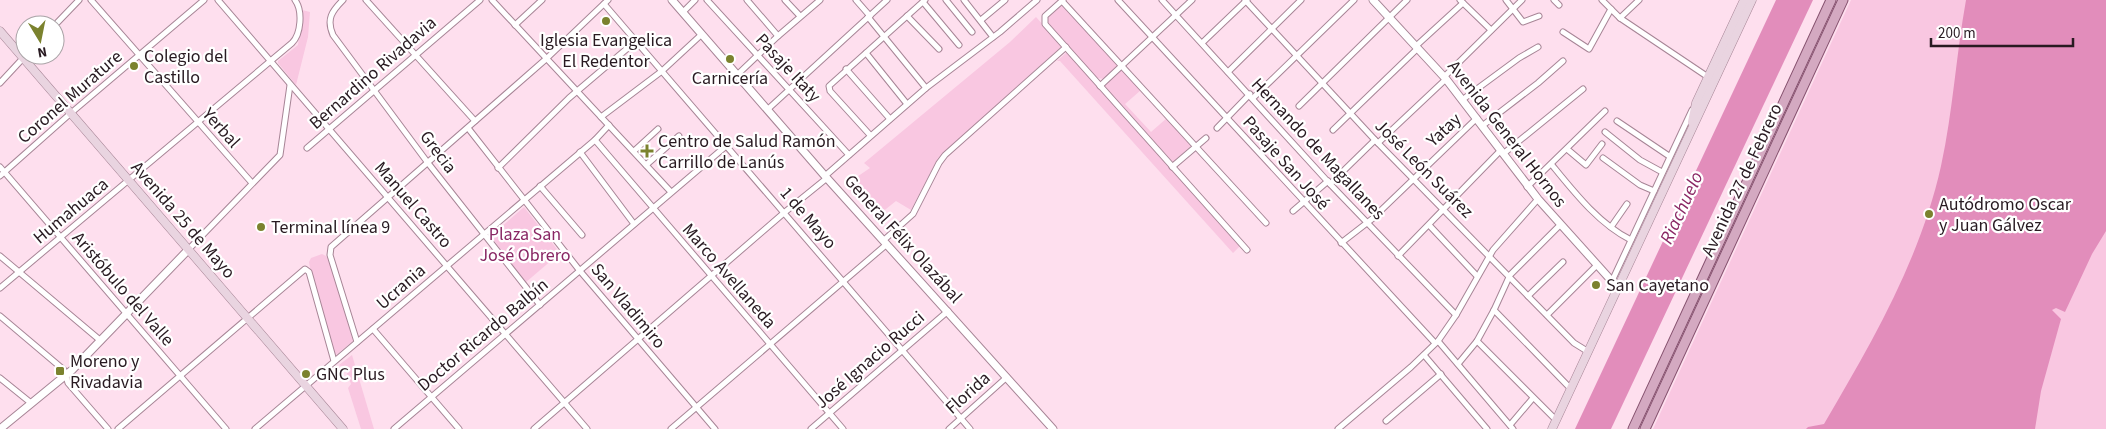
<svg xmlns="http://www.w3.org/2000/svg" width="2106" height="429" font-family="'Source Sans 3',sans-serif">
<rect width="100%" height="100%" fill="#fedfee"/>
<g fill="#f9c7e1">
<path d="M1851,0h255v429h-453z"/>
<path d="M1062,4l57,62 -15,13 -7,-1 -50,-55v-5z"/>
<path d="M302,10l8,2 -2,25 -12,48 -18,-22v-2l20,-16z"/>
<path d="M1036,17l26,29 -124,112 -27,52 -15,-9 -20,16 -31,-32 25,-17 -6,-5 146,-121z"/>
<path d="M1067,52l173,194 -7,7 -173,-192h-3z"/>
<path d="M1122,69l19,21 -16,14 26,28 16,-14 25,27 -19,17 -69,-76z"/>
<path d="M524,207l36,46 -35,30 -34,-47z"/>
<path d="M322,254l4,2 4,5 23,80 -17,14 -4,-3 -22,-84 -1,-6 2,-4z"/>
<path d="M352,355l22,74h-13l-13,-41 3,-4 -6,-16 -6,-3z"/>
</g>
<g fill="#e28dbb">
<path d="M1776,0h37l-202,429h-36z"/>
<path d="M1966,0h140v231l-14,23 -27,58 -9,-4 -4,2 9,9 -20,72 -6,38h-229l2,-2 16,-3c48,-82 96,-164 117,-258 12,-55 15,-111 25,-166z"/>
</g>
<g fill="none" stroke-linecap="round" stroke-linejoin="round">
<defs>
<g id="minor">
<path d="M91,0l161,183"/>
<path d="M218,0l369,429"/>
<path d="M343,0c-11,11 -17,19 -10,35l95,128 112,142"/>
<path d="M366,0l109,121"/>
<path d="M492,0l179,192"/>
<path d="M707,0l142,155"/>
<path d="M747,0l31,36"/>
<path d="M785,0l15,16"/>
<path d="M856,0l14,16"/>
<path d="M946,0l26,32"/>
<path d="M964,0l29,37"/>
<path d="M1063,0l-18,16v8l202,226"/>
<path d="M1118,0l317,343"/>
<path d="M1162,0l168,184 126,131"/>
<path d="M1245,0l130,140 199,203 13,8"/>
<path d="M1460,0l31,30"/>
<path d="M1506,0l17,22 16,-6"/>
<path d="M1554,0l5,5"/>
<path d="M1602,0l18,18 88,59"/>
<path d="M1062,1l204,222"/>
<path d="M923,2l36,43"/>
<path d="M604,4l366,425"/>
<path d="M683,12l12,-12"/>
<path d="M907,16l32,33"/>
<path d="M868,17l58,71"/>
<path d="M1620,18l19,-18"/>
<path d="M981,20l24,-20"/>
<path d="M55,25l24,-25"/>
<path d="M515,25l27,-25"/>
<path d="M1563,32l26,17 22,-40"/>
<path d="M1202,43l45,-43"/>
<path d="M1416,46l47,-43"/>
<path d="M866,53l41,51"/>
<path d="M846,69l44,50"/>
<path d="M1228,72l73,-72"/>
<path d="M737,75l41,-39 42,-36"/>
<path d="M1444,77l78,-77"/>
<path d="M0,83l26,-28"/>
<path d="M1100,86l92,-86"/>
<path d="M1253,98l101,-98"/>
<path d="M1462,100l57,-42 19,-11"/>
<path d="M1299,106l108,-106"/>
<path d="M767,110l120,-110"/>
<path d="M601,117l61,-46 40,-37"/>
<path d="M1617,121l52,35"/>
<path d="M1482,126l56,-43 25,-22"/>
<path d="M468,128l112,143 135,158"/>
<path d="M1217,128l33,-34"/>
<path d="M1333,130l85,-82"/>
<path d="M1605,132l35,28 22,12"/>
<path d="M870,135l-40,-44 -1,-5 96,-86"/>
<path d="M595,140l248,289"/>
<path d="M1378,143l68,-64"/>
<path d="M307,148l173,-148"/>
<path d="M1567,149l19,16 16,-21"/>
<path d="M634,151l24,-22"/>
<path d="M580,152l54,72"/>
<path d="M1503,154l80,-65"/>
<path d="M1603,158l37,27 14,6"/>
<path d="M646,165l33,-29"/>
<path d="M1552,165c22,27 47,59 79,75"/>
<path d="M0,167l226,262"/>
<path d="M1172,167l34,-29"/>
<path d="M498,168l71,-70 67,-57"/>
<path d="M0,176l71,-63 133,-113"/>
<path d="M825,176l101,-88 74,-56 37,-32"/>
<path d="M1330,184l45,-44"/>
<path d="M540,186l42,49"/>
<path d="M1527,187l78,-76"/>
<path d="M1293,211l35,-30"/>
<path d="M1429,225l48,51"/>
<path d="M1611,227l16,-23"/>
<path d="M884,240l29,-26 26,-51 6,-8 121,-108"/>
<path d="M1341,243l31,-24 105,-101"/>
<path d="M188,250l92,-95 10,-70"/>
<path d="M0,256l101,85"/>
<path d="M1398,256l103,-106"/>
<path d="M1612,281l80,-171"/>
<path d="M0,288l292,-245c9,-9 11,-32 3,-43"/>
<path d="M1528,296l35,-34"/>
<path d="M1494,310l76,78"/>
<path d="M1547,315l50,-50"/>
<path d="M0,316l64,54 4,13 40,46"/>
<path d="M373,329l86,100"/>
<path d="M1438,341l75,88"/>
<path d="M1477,341l79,79"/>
<path d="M357,342l-27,-87 1,-8 215,-188 62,-59"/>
<path d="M1424,355l63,74"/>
<path d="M1458,364l19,-23 17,-31 16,-35 50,-50"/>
<path d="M0,378l31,25"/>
<path d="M1386,421l55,-47"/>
<path d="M1510,425l23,-27"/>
<path d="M118,429l187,-160 4,3 25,89"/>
<path d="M255,429l340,-289 14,-15"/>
<path d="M394,429l332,-283"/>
<path d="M534,429l251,-217 42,-34"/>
<path d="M671,429l216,-185"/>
<path d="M811,429l137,-118"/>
<path d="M949,429l58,-52"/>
<path d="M1338,429l73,-62 27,-26 18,-26 37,-65 45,-51"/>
</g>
<g id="tertiary">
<path d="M672,0l153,176 228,253"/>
<path d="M1373,0l73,79 92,120 80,89"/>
<path d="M0,429l72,-59 116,-120"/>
</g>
<g id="secondary">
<path d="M0,31l343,398"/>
<path d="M1692,122l4,-19 48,-103"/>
<path d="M1552,429l200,-429"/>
</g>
<g id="primary">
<path d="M1633,429l198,-429"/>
<path d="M1645,429l198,-429"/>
</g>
</defs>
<use href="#minor" stroke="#a78596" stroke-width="7"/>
<use href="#tertiary" stroke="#a78596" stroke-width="9"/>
<use href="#secondary" stroke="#a78596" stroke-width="9"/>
<use href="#primary" stroke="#85516e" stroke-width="11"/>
<use href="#minor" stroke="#fff" stroke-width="5"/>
<use href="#tertiary" stroke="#fff" stroke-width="7"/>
<use href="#secondary" stroke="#e9d4e0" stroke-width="8"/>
<use href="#primary" stroke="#d4a9c1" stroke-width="9"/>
</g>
<g fill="#7b822e" stroke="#fff" stroke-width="2">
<circle cx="606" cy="21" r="5"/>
<circle cx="730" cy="59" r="5"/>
<circle cx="134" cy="66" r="5"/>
<path d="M644.5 143.5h5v5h5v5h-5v5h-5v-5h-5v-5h5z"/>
<circle cx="1929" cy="214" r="5"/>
<circle cx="261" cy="227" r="5"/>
<circle cx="1596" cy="285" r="5"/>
<rect x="55" y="366" width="10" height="10" rx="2.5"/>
<circle cx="306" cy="374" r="5"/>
</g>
<g text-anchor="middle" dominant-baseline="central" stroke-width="4.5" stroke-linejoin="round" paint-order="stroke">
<g font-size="18" fill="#281a21" stroke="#fff" text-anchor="start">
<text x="606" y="40" text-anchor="middle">Iglesia Evangelica<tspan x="606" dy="21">El Redentor</tspan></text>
<text x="144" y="56">Colegio del<tspan x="144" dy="21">Castillo</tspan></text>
<text x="730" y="78" text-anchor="middle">Carnicería</text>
<text x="658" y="141">Centro de Salud Ramón<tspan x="658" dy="21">Carrillo de Lanús</tspan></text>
<text x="1939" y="204">Autódromo Oscar<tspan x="1939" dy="21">y Juan Gálvez</tspan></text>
<text x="271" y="227">Terminal línea 9</text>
<text x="1606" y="285">San Cayetano</text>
<text x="70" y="361">Moreno y<tspan x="70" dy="21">Rivadavia</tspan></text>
<text x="316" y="374">GNC Plus</text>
</g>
<g font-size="18" fill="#281a21" stroke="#fff">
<text transform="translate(788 68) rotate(47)">Pasaje Itaty</text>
<text transform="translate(373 73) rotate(-41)">Bernardino Rivadavia</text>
<text transform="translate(70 97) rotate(-41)">Coronel Murature</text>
<text transform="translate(221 128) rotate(48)">Yerbal</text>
<text transform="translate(1444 130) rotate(-43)">Yatay</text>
<text transform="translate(1507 134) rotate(52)">Avenida General Hornos</text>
<text transform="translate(1318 149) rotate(47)">Hernando de Magallanes</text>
<text transform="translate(438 152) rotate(53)">Grecia</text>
<text transform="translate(1286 163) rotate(48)">Pasaje San José</text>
<text transform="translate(1424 169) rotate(45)">José León Suárez</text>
<text transform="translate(1742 180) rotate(-65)">Avenida 27 de Febrero</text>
<text transform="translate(413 205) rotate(49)">Manuel Castro</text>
<text transform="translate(71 211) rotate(-40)">Humahuaca</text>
<text transform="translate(808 218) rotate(49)">1 de Mayo</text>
<text transform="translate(183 220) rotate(49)">Avenida 25 de Mayo</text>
<text transform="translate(903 239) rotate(48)">General Félix Olazábal</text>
<text transform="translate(729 276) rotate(49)">Marco Avellaneda</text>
<text transform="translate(401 287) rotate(-41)">Ucrania</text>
<text transform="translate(123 289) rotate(49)">Aristóbulo del Valle</text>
<text transform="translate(628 306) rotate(50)">San Vladimiro</text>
<text transform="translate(483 335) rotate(-40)">Doctor Ricardo Balbín</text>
<text transform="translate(870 360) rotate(-41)">José Ignacio Rucci</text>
<text transform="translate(968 393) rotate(-42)">Florida</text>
</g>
<g font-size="18" fill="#892764" stroke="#fff">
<text x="525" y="234">Plaza San<tspan x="525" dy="21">José Obrero</tspan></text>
</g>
<g font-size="19" font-style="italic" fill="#8a2865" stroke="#fff">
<text transform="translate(1682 208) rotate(-65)">Riachuelo</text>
</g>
</g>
<g transform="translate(40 40) rotate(170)"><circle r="24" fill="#ffffff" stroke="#a9a3a6"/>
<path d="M0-4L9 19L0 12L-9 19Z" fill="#7b822e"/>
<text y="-8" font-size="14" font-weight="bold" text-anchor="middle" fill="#281a21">N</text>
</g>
<path d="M1931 38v8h142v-8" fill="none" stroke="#281a21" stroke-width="2.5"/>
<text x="1938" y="38" font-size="15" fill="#281a21" stroke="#ffffff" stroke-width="4" paint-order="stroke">200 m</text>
</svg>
